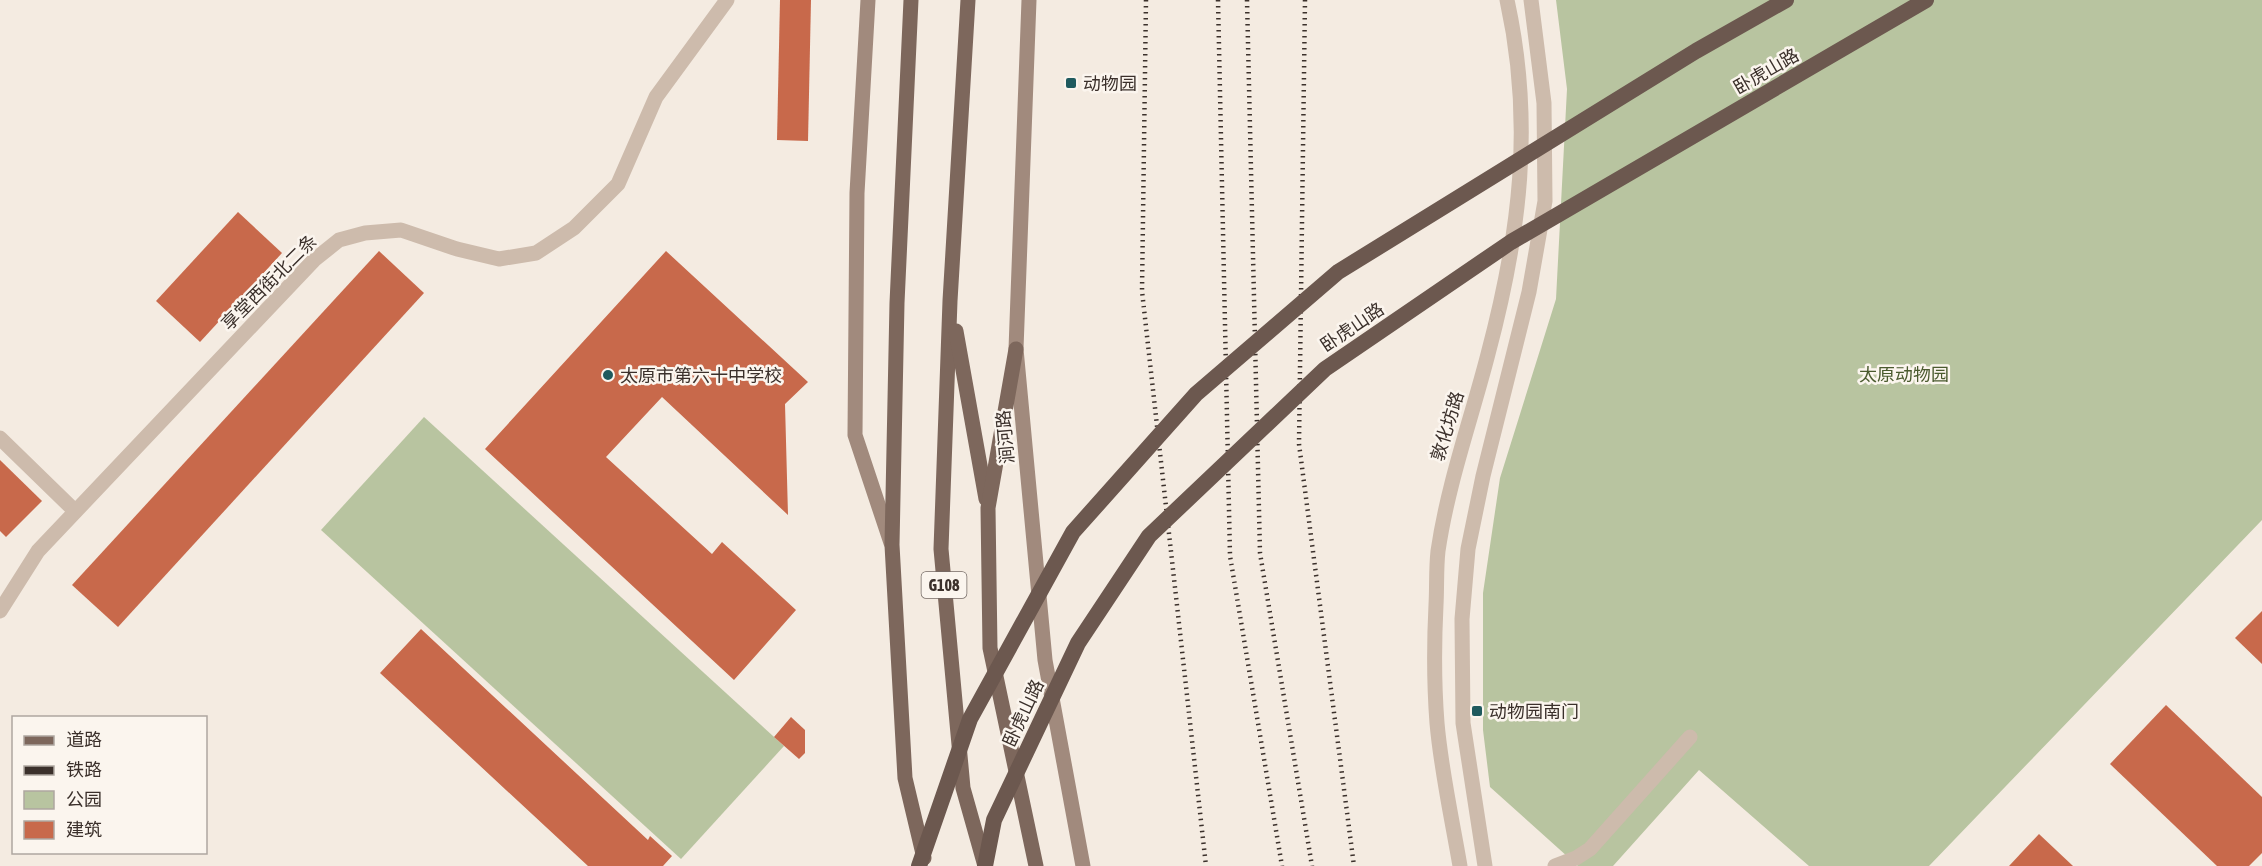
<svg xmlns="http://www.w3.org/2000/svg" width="2262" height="866" font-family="'Asap Condensed','Noto Sans SC',sans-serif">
<rect width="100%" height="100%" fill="#f4ebe1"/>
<g fill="#b8c4a0">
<path d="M1556,0h706v520l-333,346h-120l-110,-96 -86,96h-35l-88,-79 -7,-57v-137l17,-115 56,-179 11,-210z"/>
<path d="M424,417l360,329 -103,113 -360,-329z"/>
</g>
<g fill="#c8694b">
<path d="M780,0h31l-3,141 -31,-1z"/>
<path d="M238,212l44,41 -82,89 -44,-41z"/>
<path d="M379,251l45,42 -306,334 -46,-42z"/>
<path d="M666,251l142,131 -23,22 3,111 -126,-118 -56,60 106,97 10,-12 74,68 -62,70 -249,-231z"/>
<path d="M0,460l42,41 -36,36 -6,-6z"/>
<path d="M2262,611v53l-27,-26z"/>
<path d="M421,629l227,211 2,-4 22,20 -9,10h-75l-208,-193z"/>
<path d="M2166,705l96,92v56l-13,13h-32l-107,-102z"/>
<path d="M791,717l14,13v23l-6,6 -25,-22z"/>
<path d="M2039,834l34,32h-64z"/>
</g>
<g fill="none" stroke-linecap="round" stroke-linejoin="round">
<path stroke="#cdbbac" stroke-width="15" d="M0,438l75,73"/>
<g stroke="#cdbbac" stroke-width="15">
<path d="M0,611l38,-60 276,-291 25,-20 26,-7 36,-3 56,19 42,10 37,-6 38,-25 44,-44 38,-87 71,-97"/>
<path d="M1555,866l21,-8 14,-9 100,-112"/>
</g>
<g stroke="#cdbbac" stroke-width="15">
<path d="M1460,866c-8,-47 -19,-96 -23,-143 -3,-39 -3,-79 -1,-118 1,-18 0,-36 2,-54 10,-68 33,-131 50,-197 32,-120 46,-231 19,-354"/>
<path d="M1485,866l-22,-143 -1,-104 6,-70 15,-73 46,-184 16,-91 -1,-98 -13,-103"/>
</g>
<g stroke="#a18a7d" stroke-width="15">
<path d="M868,0l-11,193 -2,242 36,108"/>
<path d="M1029,0l-13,349 29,311 38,206"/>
</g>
<g stroke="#7d675c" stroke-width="15">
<path d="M911,0l-14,303 -5,242 13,233 19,80"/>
<path d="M968,0l-18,301 -9,248 22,239 22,78"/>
<path d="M956,331l30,168"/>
<path d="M1016,349l-28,159 2,140 46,218"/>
</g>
<g stroke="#3b302b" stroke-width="4.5" stroke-dasharray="1.5 4.5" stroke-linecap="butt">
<path d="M1146,0l-4,291 64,575"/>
<path d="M1218,0l12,556 52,310"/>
<path d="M1247,0l13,553 52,313"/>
<path d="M1305,0l-6,444 55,422"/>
</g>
<g stroke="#6c584f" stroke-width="16">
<path d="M919,866l51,-147 103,-187 123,-138 142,-122 358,-221 90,-51"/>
<path d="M985,866l9,-46 84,-177 71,-107 176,-167 186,-127 415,-242"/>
</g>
</g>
<g fill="#1f5a5e" stroke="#fbf5ee" stroke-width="2">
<rect x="1065" y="77" width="12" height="12" rx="3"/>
<circle cx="608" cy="375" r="6"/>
<rect x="1471" y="705" width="12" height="12" rx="3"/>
</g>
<g text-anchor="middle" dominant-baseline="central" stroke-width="5" stroke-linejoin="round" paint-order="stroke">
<rect fill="#fbf5ee" stroke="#756b66" stroke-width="1.5" x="921.5" y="572" width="45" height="26" rx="4.5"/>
<g font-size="16" font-weight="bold" fill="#3b302b">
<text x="944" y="585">G108</text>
</g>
<g font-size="18" fill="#3b302b" stroke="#fbf5ee">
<text transform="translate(1766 71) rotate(-30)">卧虎山路</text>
<text transform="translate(269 282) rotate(-45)">享堂西街北二条</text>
<text transform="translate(1352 327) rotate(-34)">卧虎山路</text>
<text transform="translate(1447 426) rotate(-73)">敦化坊路</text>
<text transform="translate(1005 437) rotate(-95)">涧河路</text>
<text transform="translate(1023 713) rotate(-65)">卧虎山路</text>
</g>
<g font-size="18" fill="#3b302b" stroke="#fbf5ee" text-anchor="start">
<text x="1083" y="83">动物园</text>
<text x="620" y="375">太原市第六十中学校</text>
<text x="1489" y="711">动物园南门</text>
</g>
<g font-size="18" fill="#4a5a2e" stroke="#fbf5ee">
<text x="1904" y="374">太原动物园</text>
</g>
</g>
<rect x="12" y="716" width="195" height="138" fill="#fbf5ee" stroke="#aea6a0" stroke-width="1.5"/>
<rect x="24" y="736" width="30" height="9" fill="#7d675c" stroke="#aea6a0" stroke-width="1.5"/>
<text x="66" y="746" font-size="18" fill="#3b302b">道路</text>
<rect x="24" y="766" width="30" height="9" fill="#3b302b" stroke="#aea6a0" stroke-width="1.5"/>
<text x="66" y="776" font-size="18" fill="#3b302b">铁路</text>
<rect x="24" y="791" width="30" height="18" fill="#b8c4a0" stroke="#aea6a0" stroke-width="1.5"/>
<text x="66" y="806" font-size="18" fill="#3b302b">公园</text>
<rect x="24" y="821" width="30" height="18" fill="#c8694b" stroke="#aea6a0" stroke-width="1.5"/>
<text x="66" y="836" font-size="18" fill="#3b302b">建筑</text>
</svg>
